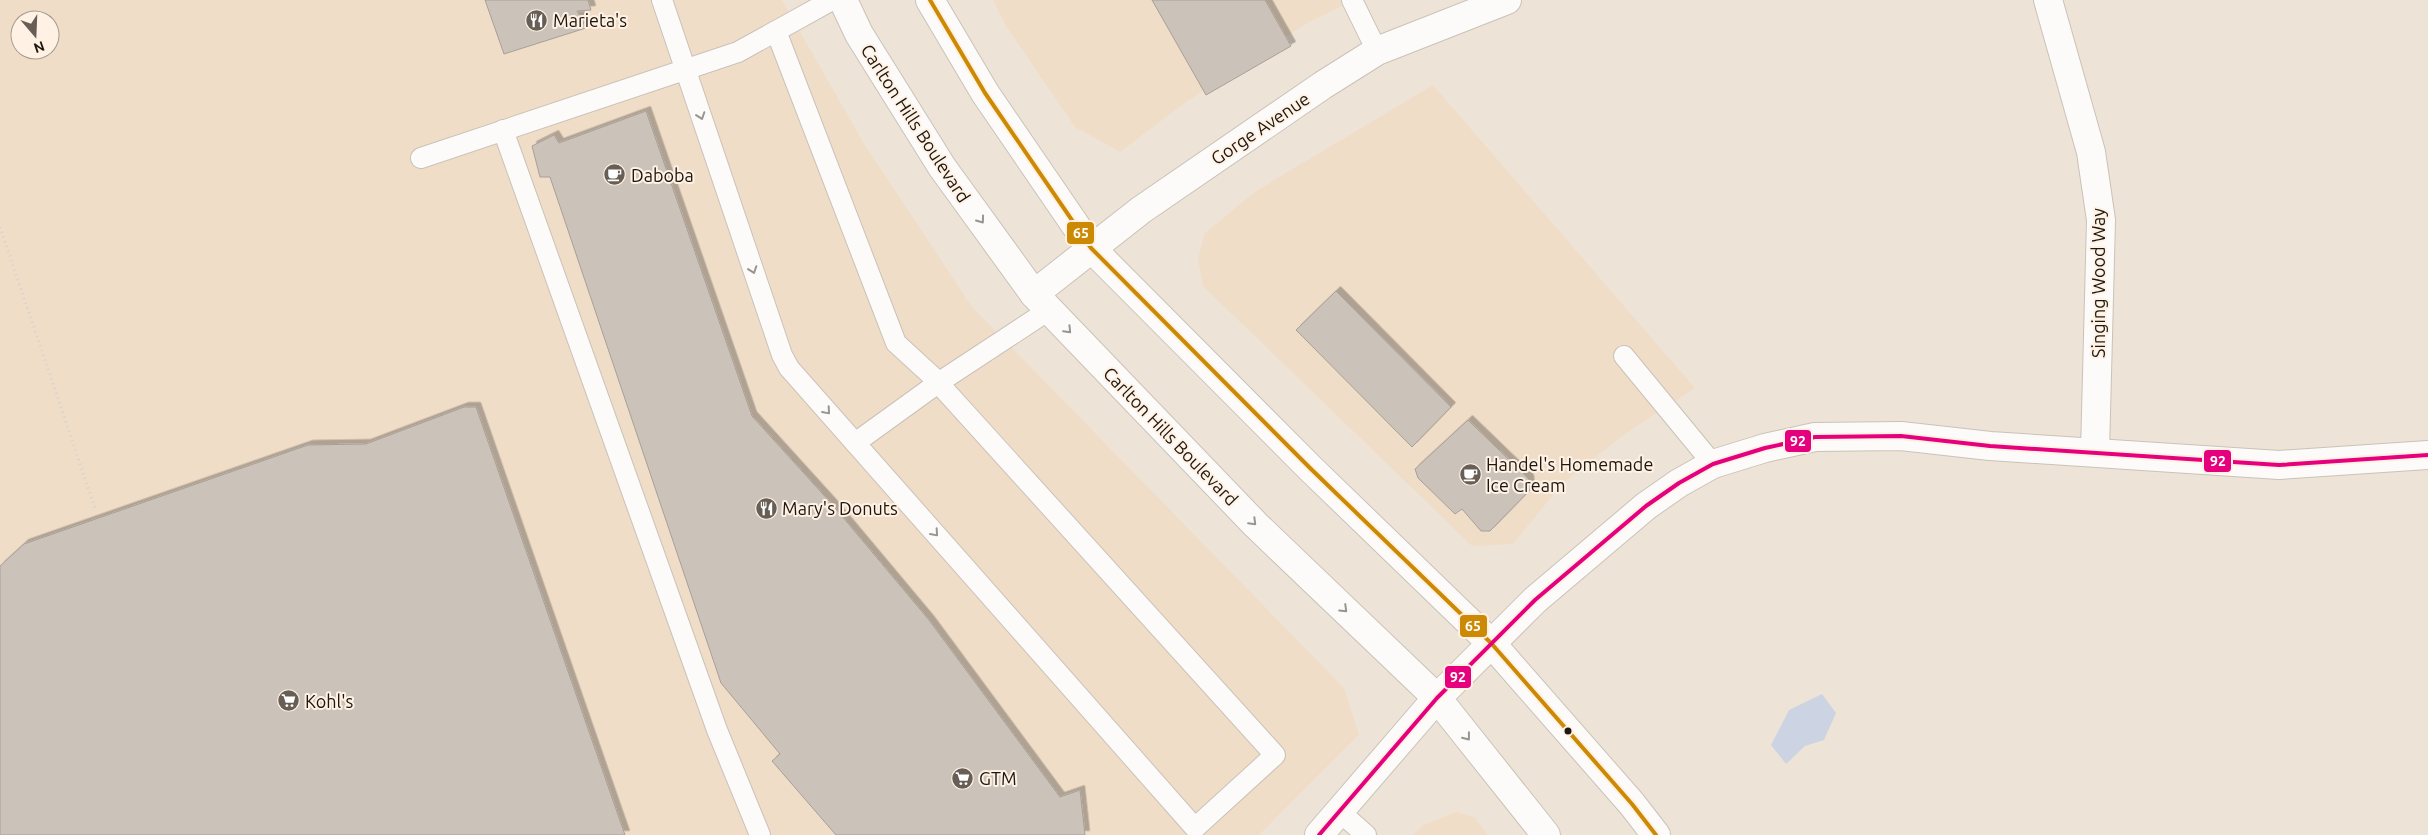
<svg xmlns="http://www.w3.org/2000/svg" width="2428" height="835" font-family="Ubuntu,sans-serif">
<defs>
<filter id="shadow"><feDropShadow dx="4.5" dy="-4.5" stdDeviation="0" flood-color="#0004"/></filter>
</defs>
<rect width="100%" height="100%" fill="#eee3d7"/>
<g fill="#f0ddc8" fill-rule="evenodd">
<path d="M0,0h782l81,142 109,165 372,381 15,47 -100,100h-1259zM20,20h30v30h-30z"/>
<path d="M993,0h361l-47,23 -121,79 -66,50 -45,-25 -69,-101z"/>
<path d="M1433,85l262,303 -69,45 -64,51 -49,60 -41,2 -269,-260 -5,-27 7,-26 51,-42z"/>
<path d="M1456,812l18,5 14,18h-75l9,-9z"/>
</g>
<path fill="#ccd4e4" d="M1822,694l14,19 -12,27 -19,6 -19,18 -15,-19 18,-35z"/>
<g fill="#cbc3b9" stroke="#a89f96" filter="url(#shadow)">
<path d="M485,0h103l3,10 -14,1 9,17 -82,26z"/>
<path d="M1152,0h113l26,46 -85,49z"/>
<path d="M646,111l106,305 79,87 98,117 131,177 20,-7 5,45h-249l-64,-74 8,-7 -59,-71 -171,-506h-10l-8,-31 22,-11 5,8z"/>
<path d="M1336,291l115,116 -39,40 -116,-117z"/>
<path d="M464,407h12l149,428h-625v-269l24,-22 284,-99 58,-1z"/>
<path d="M1468,420l61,59 1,11 -40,41h-9l-19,-22 -7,5 -37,-36 -3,-9z"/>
</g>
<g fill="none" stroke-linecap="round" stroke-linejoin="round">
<defs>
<g id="lane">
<path d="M662,0l120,355 7,13 406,460 80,-73 -343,-379 -36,-33 -120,-312"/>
<path d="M1352,0l25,51"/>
<path d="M503,130l214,600 43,105"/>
<path d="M421,158l317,-106 94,-52"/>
<path d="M1624,356l89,108"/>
<path d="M855,443l83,-60 111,-73"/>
<path d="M1339,811l27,24"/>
</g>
<g id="street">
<path d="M2048,0l43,152 10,68 -6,232"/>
<path d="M1034,294l107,-84 182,-125 54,-34 130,-51"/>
<path d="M1319,835l118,-137 98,-98 111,-94 33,-23 34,-19 52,-16 50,-11 86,-1 89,10 289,19 149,-10"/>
</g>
<g id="secondary">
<path d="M843,0l16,34 83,133 92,127 222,231 181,173 109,137"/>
<path d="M930,0l55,93 106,155 220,221 180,174 141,161 24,31"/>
</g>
</defs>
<use href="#lane" stroke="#cac2b8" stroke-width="22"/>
<use href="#street" stroke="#cac2b8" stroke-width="30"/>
<use href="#secondary" stroke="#cac2b8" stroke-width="30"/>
<path stroke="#d4d1ce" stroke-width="3" stroke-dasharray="1 4" stroke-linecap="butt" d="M0,227l96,284"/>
<use href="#lane" stroke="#fcfbf9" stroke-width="20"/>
<use href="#street" stroke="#fcfbf9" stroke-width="28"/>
<use href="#secondary" stroke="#fcfbf9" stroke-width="28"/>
<defs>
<path id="bus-1" d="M930,0l55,93 106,155 220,221 180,174 141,161 24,31"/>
<path id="bus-2" d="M1319,835l118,-137 98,-98 111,-94 33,-23 34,-19 52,-16 50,-11 86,-1 89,10 289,19 149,-10"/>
</defs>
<use href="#bus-1" stroke="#fff2e5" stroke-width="8"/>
<use href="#bus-2" stroke="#fff2e5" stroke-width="8"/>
<use href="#bus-1" stroke="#cc8903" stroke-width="4"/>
<use href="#bus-2" stroke="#e5007d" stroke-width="4"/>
</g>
<defs><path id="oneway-chevron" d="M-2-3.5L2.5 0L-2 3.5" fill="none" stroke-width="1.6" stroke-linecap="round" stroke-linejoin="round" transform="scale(1.25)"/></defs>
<g stroke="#989490">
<use href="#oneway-chevron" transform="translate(701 116) rotate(71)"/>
<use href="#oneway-chevron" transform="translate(981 220) rotate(54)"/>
<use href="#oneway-chevron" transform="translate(753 270) rotate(71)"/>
<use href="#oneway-chevron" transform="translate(1068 330) rotate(46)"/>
<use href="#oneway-chevron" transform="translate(827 411) rotate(49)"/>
<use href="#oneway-chevron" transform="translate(1253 522) rotate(45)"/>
<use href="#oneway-chevron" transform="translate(935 533) rotate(49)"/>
<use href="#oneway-chevron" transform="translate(1344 609) rotate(44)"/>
<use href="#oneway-chevron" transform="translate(1467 737) rotate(52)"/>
</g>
<defs>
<symbol id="restaurant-disc" viewBox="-11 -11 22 22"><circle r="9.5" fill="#675e55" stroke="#fff2e5"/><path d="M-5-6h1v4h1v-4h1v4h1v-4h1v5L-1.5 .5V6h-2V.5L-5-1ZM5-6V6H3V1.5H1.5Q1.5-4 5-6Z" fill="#fff"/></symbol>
<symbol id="cafe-disc" viewBox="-11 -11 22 22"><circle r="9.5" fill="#675e55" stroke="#fff2e5"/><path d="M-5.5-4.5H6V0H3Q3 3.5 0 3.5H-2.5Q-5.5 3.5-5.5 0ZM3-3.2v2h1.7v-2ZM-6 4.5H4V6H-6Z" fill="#fff"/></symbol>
<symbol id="supermarket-disc" viewBox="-11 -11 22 22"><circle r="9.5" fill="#675e55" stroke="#fff2e5"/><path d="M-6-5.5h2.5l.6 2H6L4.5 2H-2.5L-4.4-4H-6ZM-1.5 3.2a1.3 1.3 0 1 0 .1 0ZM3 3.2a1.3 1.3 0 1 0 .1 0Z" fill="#fff"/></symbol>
</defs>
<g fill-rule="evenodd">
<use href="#restaurant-disc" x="524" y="8" width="25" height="25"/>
<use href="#cafe-disc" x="602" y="162" width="25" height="25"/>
<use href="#cafe-disc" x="1458" y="462" width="25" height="25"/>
<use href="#restaurant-disc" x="754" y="496" width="25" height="25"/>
<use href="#supermarket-disc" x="276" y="688" width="25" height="25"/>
<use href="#supermarket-disc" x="950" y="766" width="25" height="25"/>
</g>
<circle fill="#1e170f" stroke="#fff2e5" stroke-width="2" cx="1568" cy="731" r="4.5"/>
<g text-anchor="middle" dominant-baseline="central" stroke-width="4" stroke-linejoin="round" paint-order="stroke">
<g font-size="18" fill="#1e170f" stroke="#fff2e5" text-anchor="start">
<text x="553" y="20">Marieta's</text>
<text x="631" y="175">Daboba</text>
<text x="1486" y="464">Handel's Homemade<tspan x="1486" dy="21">Ice Cream</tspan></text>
<text x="782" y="508">Mary's Donuts</text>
<text x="305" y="701">Kohl's</text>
<text x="979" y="778">GTM</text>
</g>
<g font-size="18" fill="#1e170f" stroke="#fff2e5">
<text transform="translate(916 123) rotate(57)">Carlton Hills Boulevard</text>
<text transform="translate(1260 128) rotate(-34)">Gorge Avenue</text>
<text transform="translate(2098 283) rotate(-90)">Singing Wood Way</text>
<text transform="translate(1171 436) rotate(46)">Carlton Hills Boulevard</text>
</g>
</g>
<g stroke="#fff2e5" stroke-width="2">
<rect x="1066" y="221" width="29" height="24" rx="5" fill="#cc8903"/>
<rect x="1784" y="429" width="28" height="24" rx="5" fill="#e5007d"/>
<rect x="2203" y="449" width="29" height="24" rx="5" fill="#e5007d"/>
<rect x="1459" y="614" width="29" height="24" rx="5" fill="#cc8903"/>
<rect x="1444" y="665" width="28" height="24" rx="5" fill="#e5007d"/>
</g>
<g font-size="14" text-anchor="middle" font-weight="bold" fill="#fff">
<text x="1081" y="238">65</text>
<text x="1798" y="446">92</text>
<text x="2218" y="466">92</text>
<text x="1473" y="631">65</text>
<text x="1458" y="682">92</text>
</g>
<g transform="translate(35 35) rotate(161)"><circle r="24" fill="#fff2e5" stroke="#a59a8f"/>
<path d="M0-4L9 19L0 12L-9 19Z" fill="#675e55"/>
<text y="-8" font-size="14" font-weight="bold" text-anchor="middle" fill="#1e170f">N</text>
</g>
</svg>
